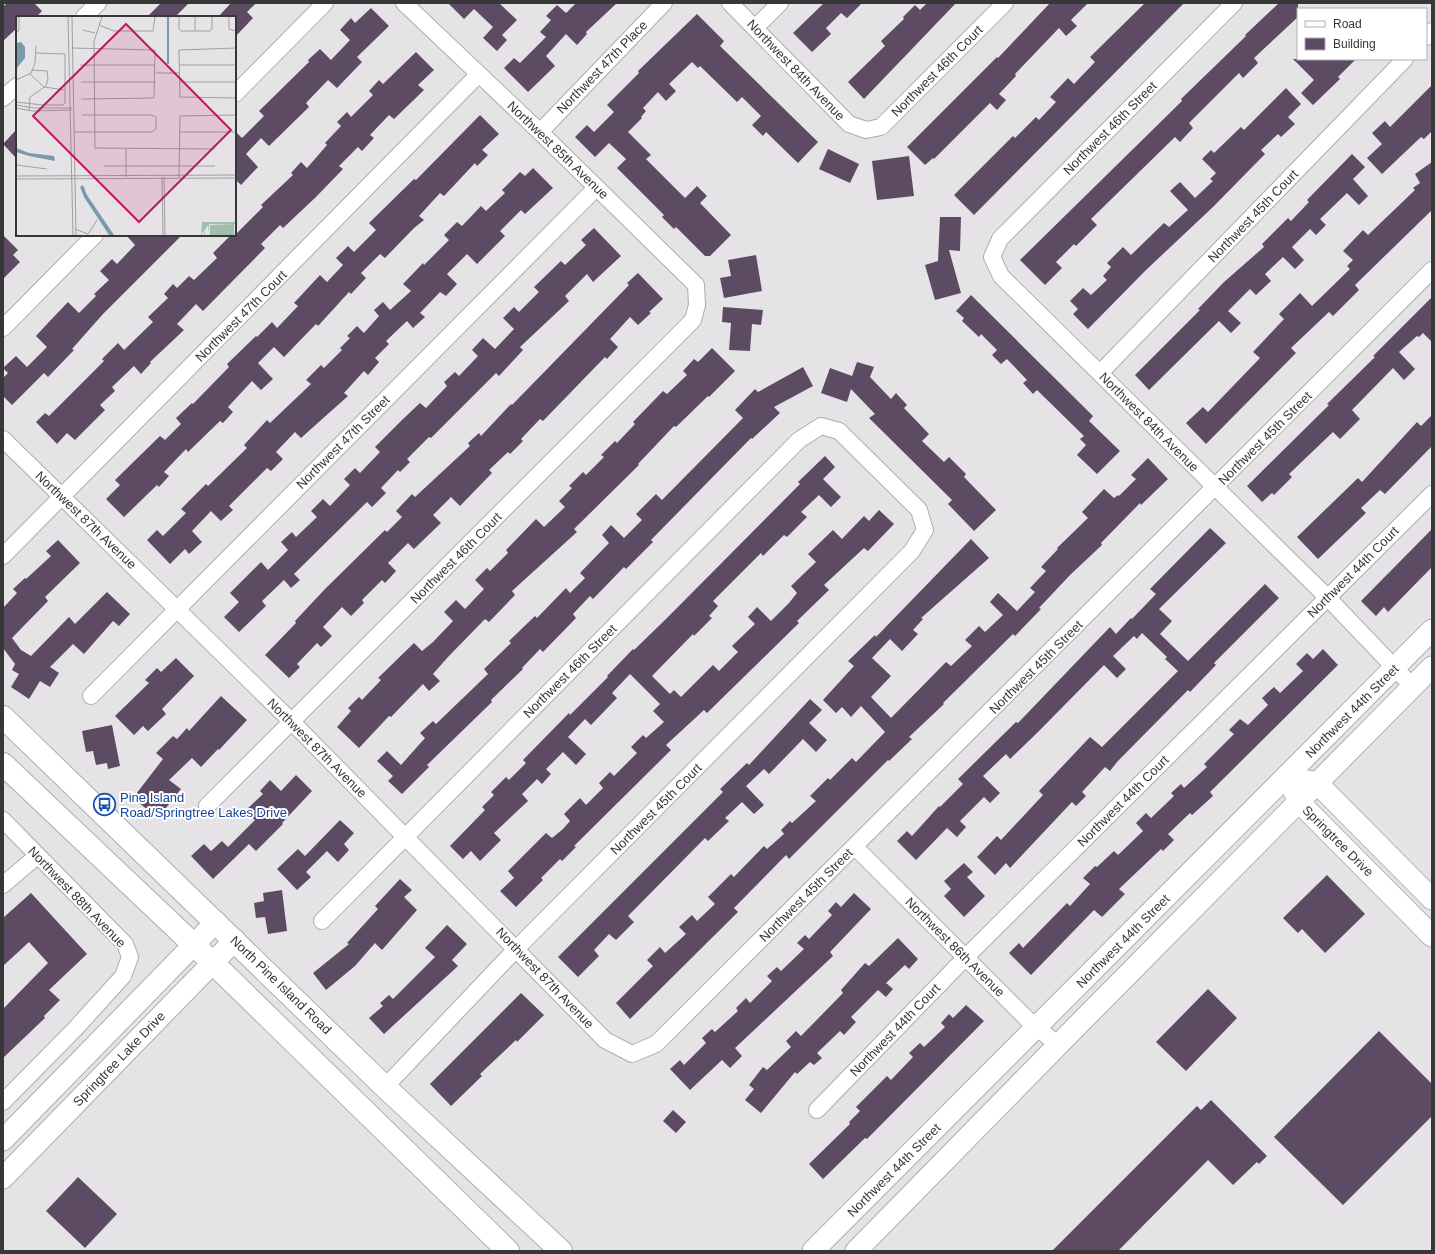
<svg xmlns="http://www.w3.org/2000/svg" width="1435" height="1254" font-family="Helvetica,sans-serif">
<rect width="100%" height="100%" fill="#e6e3e7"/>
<g fill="#5d4b64">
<path d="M7,3h27l8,8 -6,6h-19v11l-14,13v-34z"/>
<path d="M161,3h28l-14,14h-28z"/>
<path d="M231,3h25l-9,9 6,6 -18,19v-20h-17z"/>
<path d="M448,3h51l18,17 -15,15 5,5 -10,11 -14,-13 10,-11 -19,-18 -10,10z"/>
<path d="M576,3h41l-31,29 1,2 -10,11 -11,-11 -20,22 9,10 -27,26 -24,-24 10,-10 6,5 26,-26 -6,-5 11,-12 -5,-4 11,-11 9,8z"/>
<path d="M824,3h38l-15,15 -6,-5 -15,15 5,6 -19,18 -19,-19z"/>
<path d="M927,3h29l-92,96 -16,-17 37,-36 -4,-5 23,-22 -1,-2 12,-12 5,5z"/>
<path d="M1050,3h38l-17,17 6,6 -11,10 -7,-8 -44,46 1,2 -17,18 7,6 -9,10 -7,-7 -56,56 -1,-1 -8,7 -18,-18 90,-90 1,1z"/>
<path d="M1145,3h39l-210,212 -20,-20 59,-59 2,2 21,-21 3,3 17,-18 -6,-5 18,-19 6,6 21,-22 -5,-5z"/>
<path d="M1279,3h19v14l-44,41 4,5 -15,15 -4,-5 -50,50 4,5 -13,14 -5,-5 -84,82 6,6 -21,21 -2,-2 -18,18 6,6 -17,17 -25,-25 162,-159 -1,-2 65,-63 -1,-1z"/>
<path d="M371,8l18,18 -32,31 5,5 -25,26 -9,-8 -22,23 3,4 -40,39 -8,-8 -15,16 12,13 -17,18 -6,-6v-48l7,7 22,-22 -5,-5 50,-49 -1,-2 12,-11 11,11 19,-20 -10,-10 11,-12 4,5z"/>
<path d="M697,14l27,27 -4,5 98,96 -20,21 -32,-31 -3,4 -11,-11 9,-9 -19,-19 -5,5 -37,-36 -2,2 -6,-6 -23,22 7,7 -10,10 -8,-9 -15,16 3,3 -5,6 1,1 -14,14 23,23 -5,4 39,39 12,-12 10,10 -7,7 31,32 -21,21h-5l-29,-29 -2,2 -12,-12 2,-2 -47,-47 9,-9 -17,-16 -14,14 -20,-20 12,-12 7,7 20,-20 -7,-7 32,-32 -1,-2z"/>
<path d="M416,52l18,18 -16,15 6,5 -30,29 -5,-4 -19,20 4,3 -12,13 -4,-4 -19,19 4,3 -27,28 -33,31 -3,-3 -19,19 4,4 -62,63 -7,-7 -19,20 7,6 -34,32 1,1 -10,11 -7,-8 -22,21 3,4 -15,14 5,5 -30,30 -8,-7 -10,11 -21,-22 9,-9 4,3 55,-55 -2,-2 16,-16 6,7 29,-28 -5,-5 20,-19 -4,-4 9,-10 4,4 12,-12 5,4 23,-22 -4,-5 18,-18h4l28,-28 -2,-2 32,-30 -2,-2 10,-11 6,6 20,-23 -2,-2 16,-17 -4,-4 10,-10 4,5 22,-22 -4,-4 10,-11 4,4z"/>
<path d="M1293,59h63l-18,18 2,2 -27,26 -12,-12 13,-13z"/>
<path d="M1432,85v46l-8,8 -3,-2 -39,37 -15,-16 15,-14 -10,-11 13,-12 5,6z"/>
<path d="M1286,88l15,16 -13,13 7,7 -14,13 -3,-3 -17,16 4,4 -52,53 -67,63 -58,59 -15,-15 5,-5 -8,-8 13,-13 8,7 16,-15 -4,-4 8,-9 -4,-4 16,-16 8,8 33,-32 5,4 19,-17 -18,-19 10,-9 15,16 18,-17 -3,-2 6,-6 -14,-14 9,-9 3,3 27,-26 3,3z"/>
<path d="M480,115l19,19 -17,16 6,5 -11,11 -2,-3 -31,33 -4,-3 -21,23 5,4 -10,8 -29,30 -5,-4 -19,19 5,5 -15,16 -2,-2 -31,34 -2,-2 -32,33 -10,-10 -16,16 15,16 -12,11 -9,-9 -24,26 5,5 -10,11 -3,-2 -32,31 -2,-3 -22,23 5,4 -10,11 -2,-2 -33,32 -18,-18 14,-14 -5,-5 45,-44 5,4 16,-16 -5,-6 16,-15 1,1 36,-37 -2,-3 29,-28 1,1 15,-15 5,6 21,-22 -4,-3 26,-28 7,7 16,-17 -7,-7 12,-12 6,6 22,-22 -7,-7 45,-44 2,1z"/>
<path d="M17,129v30l-14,-15z"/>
<path d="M828,149l31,15 -9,19 -31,-14z"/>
<path d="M1352,154l13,13 -12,12 15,17 -9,9 -12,-12 -27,26 6,6 -10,10 -6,-6 -18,18 12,13 -9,9 -12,-12 -18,17 6,7 -15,14 -6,-6 -22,22 13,12 -10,10 -12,-12 -70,69 -14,-15 65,-65 -2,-1 26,-27 40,-35 -2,-3 26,-26 3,3 18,-19 -2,-2z"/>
<path d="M909,156l5,40 -37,4 -5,-39z"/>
<path d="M1432,162v48l-77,75 4,5 -26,26 -4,-4 -38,36 5,5 -90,91 -20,-21 17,-16 5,5 52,-54 -7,-6 31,-33 -5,-5 21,-21 12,13 38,-37 -3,-3 6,-6 -10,-9 20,-21 5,5 47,-45 -2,-2 7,-5 -5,-9z"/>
<path d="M533,168l20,20 -28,26 -4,-4 -21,21 5,5 -28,28 -10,-10 -20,20 10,10 -11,12 -6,-4 -20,21 5,4 -12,11 -6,-7 -21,20 3,3 -14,14 4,4 -11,13 -4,-4 -20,22 4,3 -47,42 -6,-6 -19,20 7,7 -12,12 -4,-3 -38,38 4,4 -12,11 -10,-10 -19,20 10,11 -13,12 -4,-5 -15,15 -23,-24 10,-10 6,6 23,-23 -5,-4 25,-25 2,2 39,-38 -3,-3 23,-25 3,3 41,-39 -5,-4 15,-15 3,3 18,-18 -2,-2 10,-10 -3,-2 10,-10 7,7 15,-17 -5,-6 9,-8 7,8 21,-19 -8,-7 20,-21 1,2 25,-25 -5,-5 13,-13 5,4 19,-20 5,5 19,-18 -3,-3 18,-18 5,4z"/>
<path d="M940,217h21l-1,34 -11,-1 12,43 -26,7 -10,-35 13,-4z"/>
<path d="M594,228l27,28 -28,26 -6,-8 -22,22 4,5 -49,46 3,3 -24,26 -3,-3 -65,65 -2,-1 -22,22 3,3 -10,10 -2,-2 -17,18 5,5 -14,14 -5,-5 -73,72 6,6 -9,8 -7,-8 -22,21 4,5 -27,26 -15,-15 15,-15 -9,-9 31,-31 7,8 20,-20 -7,-8 11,-10 4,5 21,-20 -6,-6 12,-12 7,7 20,-21 -6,-6 11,-11 5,5 20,-21 -5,-5 27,-27 18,-17 6,5 21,-22 -3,-4 11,-10 4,4 19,-20 -6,-6 11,-12 12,11 19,-20 -11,-11 11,-11 5,5 20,-20 -5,-5 27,-26 4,4 21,-20 -5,-5z"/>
<path d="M3,235l15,15 -5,5 7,7 -17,17z"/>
<path d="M126,235h56l-79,79 -31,35 2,1 -26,27 -4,-4 -32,32 -9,-9v-18l5,-5 -5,-5 13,-12 11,11 20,-20 -11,-11 11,-12 21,-22 11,11 17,-17 -2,-2 15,-14 -9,-9 12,-12 5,5 18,-19z"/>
<path d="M756,255l6,36 -38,7 -4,-20 11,-2 -3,-16z"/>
<path d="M638,273l25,26 -14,13 2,1 -13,12 -8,-8 -20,22 8,8 -11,12 -2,-2 -62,64 -3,-2 -19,20 2,2 -13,13 -2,-2 -19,18 3,3 -32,33 -9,-9 -18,18 8,8 -27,26 -6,-6 -20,20 8,8 -11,12 -3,-3 -20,20 2,3 -13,13 -9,-9 -19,20 9,9 -11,11 -4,-4 -20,21 3,3 -11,11 -24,-23 31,-32 -1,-2 30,-32 60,-59 2,2 15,-15 -6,-6 16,-17 3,3 55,-51 -2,-3 11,-10 2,3 30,-32 1,1 117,-120 -2,-2z"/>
<path d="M971,295l122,121 -4,5 31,30 -23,23 -20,-19 9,-10 -6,-6 4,-3 -47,-46 -4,4 -10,-11 4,-3 -20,-21 -6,5 -9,-9 5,-5 -16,-16 -2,3 -17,-16 2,-3 -8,-7z"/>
<path d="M1432,297v45l-9,-9 -4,4 -2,-1 -18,16 16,17 -11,11 -11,-12 -41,42 8,9 -20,20 -7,-7 -44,42 3,3 -18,18 -2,-2 -10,9 -15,-16 82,-81 -2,-1 48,-47 -2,-1z"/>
<path d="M723,307l40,3 -2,15 -9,-1 -2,27 -21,-1 2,-27 -9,-1z"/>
<path d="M712,348l23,23 -26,26 -1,-1 -32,31 -2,-1 -36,38 1,1 -65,64 3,3 -65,59 3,4 -26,27 -4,-3 -37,38 -15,17 7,7 -11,10 -6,-7 -32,33 -2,-1 -30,32 -22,-21 14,-16 -3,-3 11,-11 3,3 19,-20 -3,-2 36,-35 8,8 11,-9 20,-21 -9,-9 12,-12 9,9 19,-20 -9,-9 12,-12 3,3 18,-18 -2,-3 30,-31 8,8 21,-20 -6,-6 13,-13 -3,-2 14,-14 3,3 18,-18 -3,-2 14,-14 2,2 18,-19 -2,-2 30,-31 4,3 20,-19 -4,-4 11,-12 4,3z"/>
<path d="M857,362l17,5 -4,10 21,22 5,-6 11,12 -3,3 25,26 -7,7 22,21 5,-5 17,17 -2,3 32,33 -22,21 -26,-27 4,-4 -83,-82 6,-4 -24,-25 -4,13 -26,-9 9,-25 22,8z"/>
<path d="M803,367l10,19 -39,21 6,6 -28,26 -1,-1 -100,102 2,2 -27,27 -2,-2 -31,32 -3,-3 -17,18 3,4 -33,34 -3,-3 -18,19 1,1 -32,31 1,2 -65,63 2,2 -27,27 -14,-13 5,-5 -16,-15 10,-10 14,14 24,-27 -5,-5 13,-12 3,3 52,-50 -4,-5 27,-26 -2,-2 26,-25 2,2 29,-30 4,5 15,-15 -5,-5 29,-30 -7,-8 9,-10 13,13 18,-18 -6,-6 20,-20 6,6 81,-82 -8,-8 20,-21 3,3z"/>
<path d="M1432,415v31l-47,48 -5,-4 -19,18 5,5 -48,46 -21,-22 61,-59 4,4 55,-60 4,4z"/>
<path d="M825,456l10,11 -12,12 18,18 -10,10 -12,-12 -18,17 6,5 -20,20 -3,-2 -21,21 -2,-3 -48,48 5,5 -9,10 3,2 -18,18 -1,-2 -41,42 18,18 4,-4 7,7 32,-32 6,6 19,-19 -6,-6 23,-22 -7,-7 9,-10 14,14 18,-18 8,-10 -6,-7 25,-24 -8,-8 25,-24 9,9 22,-23 5,5 10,-11 15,14 -26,27 -4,-3 -40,37 5,5 -32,31 2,2 -92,90 -3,-3 -38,35 5,5 -97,96 2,1 -14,14 -2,-2 -19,19 2,2 -27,27 -16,-16 14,-13 -6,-7 38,-38 6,5 11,-9 7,-8 -6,-7 16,-16 6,7 17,-17 -4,-5 11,-11 4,4 23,-23 -6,-6 12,-12 3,3 18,-16 -11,-11 7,-7 -30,-30 -18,19 5,5 -26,27 -6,-6 -17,18 18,17 -10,11 -13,-13 -17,17 5,5 -9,10 -5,-5 -15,15 6,7 -34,32 7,7 -21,21 -9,-10 -8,8 -13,-13 35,-36 -3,-3 12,-12 -3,-3 15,-15 3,3 17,-17 -3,-3 46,-47 1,2 38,-38 -1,-1 26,-27 1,1 32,-31 134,-135 -2,-2z"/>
<path d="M1148,458l20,21 -27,26 -1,-2 -39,40 1,2 -32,30 -31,33 2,1 -26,27 -2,-2 -70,69 1,1 -35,33 3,2 -23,22 -1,-1 -99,99 -3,-4 -52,53 4,4 -108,107 -14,-16 37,-37 -6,-6 13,-13 5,6 21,-19 -7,-7 13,-12 5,6 18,-17 -7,-7 23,-23 3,3 30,-31 3,3 17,-15 -3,-4 9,-9 2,2 24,-22 -6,-5 18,-18 2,2 22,-22 4,4 29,-30 -24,-26 -10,11 -9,-10 -6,6 -13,-13 31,-34 -6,-5 27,-26 1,2 95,-98 18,19 -68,60 2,1 -10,11 5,4 -16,17 -12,-12 -18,19 19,18 -20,21 20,21 55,-56 5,4 21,-20 -7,-6 14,-14 6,6 18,-17 -13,-13 8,-9 19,18 18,-19 -5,-4 16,-17 -5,-4 17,-18 -1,-1 31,-30 -6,-6 22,-23 10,9 4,-3 1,1 17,-17 -5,-4z"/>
<path d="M1210,528l16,15 -67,66 13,12 -12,13 28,27 77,-77 14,14 -65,65 2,2 -26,27 -2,-2 -71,72 -7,9 -5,-4 -23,25 4,4 -10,10 -4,-4 -62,66 -4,-5 -11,12 -18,-18 20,-21 4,4 42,-45 -4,-4 51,-54 12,10 76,-76 -13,-12 2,-2 -25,-24 -5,6 -3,-3 -21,20 13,13 -9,9 -13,-13 -66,67 -28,27 -4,-5 -23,22 17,17 -10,10 -6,-6 -24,24 6,6 -9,10 -10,-9 -31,32 -19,-19 10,-10 5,5 27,-30 1,1 23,-23 -5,-5 58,-57 2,1 92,-96 6,7 15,-16 1,1 24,-25 -6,-5z"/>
<path d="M1432,529v38l-44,45 -4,-5 -8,9 -15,-15z"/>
<path d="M58,540l22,23 -35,34 3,4 -36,37 9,12 10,6 38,-39 6,7 32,-32 23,22 -11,12 -6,-5 -29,33 -11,-10 -23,23 9,6 -9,14 -10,-6 -11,18 -18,-12 8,-13 -7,-4 3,-6 -12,-16v-40l14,-15 -4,-4 12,-11 1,1 25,-23 -5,-5z"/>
<path d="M1323,649l15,16 -128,127 3,4 -21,19 -2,-2 -22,21 6,6 -11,11 -2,-2 -42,40 6,5 -23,23 -8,-7 -63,65 -22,-22 10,-10 4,5 44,-45 3,3 20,-22 -7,-6 12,-12 2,1 17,-16 4,4 25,-24 -7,-8 10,-10 5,5 23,-22 -3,-3 10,-9 3,4 23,-21 -3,-3 30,-30 -5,-4 11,-11 8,6 20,-20 -6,-7 12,-11 6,6 23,-22 -7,-7 11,-11 6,6z"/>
<path d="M176,658l18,18 -32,33 4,5 -18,17 -5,-5 -9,9 -19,-19 34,-33 -4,-3 12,-12 4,4z"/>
<path d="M221,696l26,24 -28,30 -1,-1 -17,18 -9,-9 -23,22 12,9 -23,29 -25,-20 30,-39 -7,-6 17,-17 4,3 10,-11 2,3z"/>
<path d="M810,699l12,11 -13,13 18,17 -11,12 -13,-13 -34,35 -5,-5 -18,17 18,19 -10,9 -12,-12 -17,16 4,3 -21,20 -3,-3 -77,78 6,6 -18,18 -7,-6 -15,16 5,6 -21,21 -20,-20 165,-165 -3,-3 27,-26 2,2z"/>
<path d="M112,725l8,41 -12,3 -1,-6 -11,2 -3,-14 -7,1 -4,-21z"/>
<path d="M296,775l16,16 -30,32 1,1 -27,27 -7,-7 -36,35 -22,-23 13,-12 7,7 11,-10 6,6 27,-27 -10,-9 18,-17 -3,-3 10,-11 11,11z"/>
<path d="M340,820l14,13 -10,11 5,6 -11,12 -11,-11 -21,21 5,5 -14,13 -20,-21 21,-20 7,7z"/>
<path d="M964,863l9,9 -6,5 18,19 -21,21 -20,-21 7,-7 -7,-8z"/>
<path d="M1327,875l38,39 -40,39 -23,-24 -4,4 -15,-15z"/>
<path d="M400,879l12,11 -8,7 13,13 -35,40 -7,-7 -20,23 -29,24 -13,-17 36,-29 -2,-1 31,-34 -3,-3z"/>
<path d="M282,890l5,41 -19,3 -3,-17 -9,1 -2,-15 10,-2 -1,-8z"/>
<path d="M31,893l56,61 -38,36 11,10 -16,16 1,2 -42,40v-49l45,-46 -19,-21 -26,24v-48z"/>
<path d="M854,893l17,16 -41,43 3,4 -98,92 7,8 -12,12 -8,-8 -32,30 -20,-21 10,-9 4,5 22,-22 -4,-5 10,-9 3,3 23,-21 -2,-3 10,-10 4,5 22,-22 -5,-5 10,-9 4,4 23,-22 -7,-6 8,-8 4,4 23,-24 -4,-4 8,-9 5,5z"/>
<path d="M447,925l20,19 -15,16 6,6 -74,68 -15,-16 14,-12 -3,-3 9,-8 4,4 42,-42 -10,-9z"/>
<path d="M898,938l20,21 -9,10 -4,-4 -19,18 7,6 -7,8 -8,-7 -27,27 5,5 -12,13 -4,-4 -23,22 5,5 -8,7 -4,-3 -13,12 -2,-2 -34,41 -16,-13 9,-11 -5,-4 14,-18 4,3 24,-23 -5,-6 10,-10 5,5 42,-43 -2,-3 24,-27 4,3z"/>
<path d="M1208,989l29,29 -51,53 -30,-29z"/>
<path d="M521,993l23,22 -27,27 -1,-2 -36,34 2,2 -31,30 -21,-22z"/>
<path d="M966,1005l18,16 -117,118 -2,-1 -42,41 -14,-15 41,-40 -1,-2 11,-11 -4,-4 31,-31 4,4 22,-23 -4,-4 11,-10 4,4 21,-20 -4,-4 8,-9 4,4z"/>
<path d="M1379,1031l53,53v32l-89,89 -69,-68z"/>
<path d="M1211,1100l56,56 -8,8 -2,-2 -24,23 -25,-25 -90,91h-66l145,-145 4,4z"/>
<path d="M673,1110l13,12 -10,11 -13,-12z"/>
<path d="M78,1177l39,37 -32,34 -39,-37z"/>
</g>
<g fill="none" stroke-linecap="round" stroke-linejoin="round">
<defs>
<g id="minor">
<path d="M730,3l119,121 17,6 15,-3 124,-124"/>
<path d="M1234,3l-234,236 -8,18 9,19 326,321 86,90"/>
<path d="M84,17l14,-14"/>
<path d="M755,28l25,-25"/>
<path d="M1426,37l6,-6"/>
<path d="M235,94l90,-91"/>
<path d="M3,98l14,-12"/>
<path d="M540,132l124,-129"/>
<path d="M3,328l92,-93"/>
<path d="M1100,373l305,-314"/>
<path d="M3,439l289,283 313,318 27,14 24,-10 776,-774"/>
<path d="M3,556l475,-481"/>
<path d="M91,696l505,-508"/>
<path d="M207,806l486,-486 4,-15 -1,-20 -156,-153 -136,-129"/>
<path d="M3,820l122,124 5,13 -7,19 -48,53 -72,73"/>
<path d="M855,847l172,172 31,26"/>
<path d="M3,885l34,-29"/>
<path d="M322,921l477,-481 22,-14 18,5 80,79 6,20 -13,21 -395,397 -132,139"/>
<path d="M817,1110l148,-152 467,-464"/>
</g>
<g id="tertiary">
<path d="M1303,780l14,3 115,116"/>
<path d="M1293,789l6,13 133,134"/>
<path d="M3,1140l213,-218"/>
<path d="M3,1178l232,-238"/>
<path d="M813,1251l619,-621"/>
<path d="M856,1251l210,-214 366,-370"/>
</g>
<g id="secondary">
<path d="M3,717l382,370 176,164"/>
<path d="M3,764l210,199 295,288"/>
</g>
</defs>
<use href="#minor" stroke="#afacb0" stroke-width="18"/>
<use href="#tertiary" stroke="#afacb0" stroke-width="23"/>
<use href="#secondary" stroke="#afacb0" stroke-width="24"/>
<use href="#minor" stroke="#fff" stroke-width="16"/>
<use href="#tertiary" stroke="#fff" stroke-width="21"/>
<use href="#secondary" stroke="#fff" stroke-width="22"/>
</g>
<defs>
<symbol id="bus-ring" viewBox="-11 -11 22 22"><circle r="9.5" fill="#fff" stroke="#1a4fb4" stroke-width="1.5"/><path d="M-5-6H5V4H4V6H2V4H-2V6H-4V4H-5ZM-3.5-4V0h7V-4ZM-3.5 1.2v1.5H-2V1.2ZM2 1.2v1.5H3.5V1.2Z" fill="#1a4fb4"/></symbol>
</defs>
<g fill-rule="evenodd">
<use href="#bus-ring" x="92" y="792" width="25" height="25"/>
</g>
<g text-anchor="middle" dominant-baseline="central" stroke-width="4" stroke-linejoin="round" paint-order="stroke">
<g font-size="13" fill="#373638" stroke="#fff">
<text transform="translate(602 67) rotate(-46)">Northwest 47th Place</text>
<text transform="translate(796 70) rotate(46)">Northwest 84th Avenue</text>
<text transform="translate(937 71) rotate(-45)">Northwest 46th Court</text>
<text transform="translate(1110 128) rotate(-45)">Northwest 46th Street</text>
<text transform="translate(558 150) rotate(44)">Northwest 85th Avenue</text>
<text transform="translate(1253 216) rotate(-46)">Northwest 45th Court</text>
<text transform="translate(241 316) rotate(-45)">Northwest 47th Court</text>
<text transform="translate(1149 422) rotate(45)">Northwest 84th Avenue</text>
<text transform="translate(1265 438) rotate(-45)">Northwest 45th Street</text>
<text transform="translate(343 442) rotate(-45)">Northwest 47th Street</text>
<text transform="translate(86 520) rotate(44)">Northwest 87th Avenue</text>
<text transform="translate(456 558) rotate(-45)">Northwest 46th Court</text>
<text transform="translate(1353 572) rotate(-45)">Northwest 44th Court</text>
<text transform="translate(1036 667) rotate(-45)">Northwest 45th Street</text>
<text transform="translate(570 671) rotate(-45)">Northwest 46th Street</text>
<text transform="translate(1352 711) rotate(-45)">Northwest 44th Street</text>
<text transform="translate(317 748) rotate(45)">Northwest 87th Avenue</text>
<text transform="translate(1123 801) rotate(-45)">Northwest 44th Court</text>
<text transform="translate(656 809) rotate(-45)">Northwest 45th Court</text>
<text transform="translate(1338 841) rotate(45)">Springtree Drive</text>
<text transform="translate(806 895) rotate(-45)">Northwest 45th Street</text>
<text transform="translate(77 897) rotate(46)">Northwest 88th Avenue</text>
<text transform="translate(1123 941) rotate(-45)">Northwest 44th Street</text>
<text transform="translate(955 947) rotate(45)">Northwest 86th Avenue</text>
<text transform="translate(545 978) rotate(46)">Northwest 87th Avenue</text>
<text transform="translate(281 985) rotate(44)">North Pine Island Road</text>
<text transform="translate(895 1030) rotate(-46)">Northwest 44th Court</text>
<text transform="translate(119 1059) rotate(-46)">Springtree Lake Drive</text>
<text transform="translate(894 1170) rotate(-45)">Northwest 44th Street</text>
</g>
<g font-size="13" fill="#164399" stroke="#fff" text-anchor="start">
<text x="120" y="797">Pine Island<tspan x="120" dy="15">Road/Springtree Lakes Drive</tspan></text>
</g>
</g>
<g transform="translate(16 16)">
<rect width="220" height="220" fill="#e6e3e7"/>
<path d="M186,206h33l1,2h-27v11l-1,-10 -4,6 2,4 -4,-4v4h-1zM218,208v11h-24v-10z" fill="#9ebfad"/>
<path d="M5,26l4,5v11l-9,11v-26zM0,132l13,5 25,3 1,5 -26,-5 -13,-4zM67,169l4,10 27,40h-5l-25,-38 -4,-10z" fill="#789aac"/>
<path fill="none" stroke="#789aac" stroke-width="2" d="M152,1v47"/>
<path fill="none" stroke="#a09ea1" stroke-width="1" d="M52,1l5,218M56,1l4,218M86,1l-8,24 1,107 120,1M163,1v12l2,2h29l2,-2v-12M213,1v12l7,2M83,9l15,6h39l2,-14M67,14l12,3M179,15v-14M0,17l3,-3v-13M56,32l83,2 -1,48 -73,1M220,32l-57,2 1,47 56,1M64,49h75M163,49h57M140,57h23M14,58l14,13 21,3M0,64l15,-7 4,-10 1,-17M65,66h75M163,66h57M0,86l27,3h20l2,-2v-49l-29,-1M0,89l18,3h38M0,92l16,3 40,-1M13,94l1,-13 16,-11 2,-8 -1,-7 -15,-1M58,116h78l4,-3v-12l-4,-2h-70M163,116h57M110,133v28M0,149l31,4M88,150h111M0,160l220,-1M146,161l1,58M148,161l1,58M163,161l1,-61 56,-1M0,163l220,-1M59,213l13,5 9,-14"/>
<path fill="#c2185b" fill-opacity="0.15" stroke="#c2185b" stroke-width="2" d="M110,8l105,106 -92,92 -106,-106z"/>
<rect width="220" height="220" fill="none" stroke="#373638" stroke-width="2"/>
</g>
<rect width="1435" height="1254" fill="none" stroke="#373638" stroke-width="8"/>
<rect x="1297" y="8" width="130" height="52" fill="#ffffff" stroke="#afafaf"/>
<rect x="1305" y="21" width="20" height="6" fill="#ffffff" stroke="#afafaf"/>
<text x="1333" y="28" font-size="12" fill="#373638">Road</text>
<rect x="1305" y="38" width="20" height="12" fill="#5d4b64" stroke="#afafaf"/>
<text x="1333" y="48" font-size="12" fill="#373638">Building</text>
</svg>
